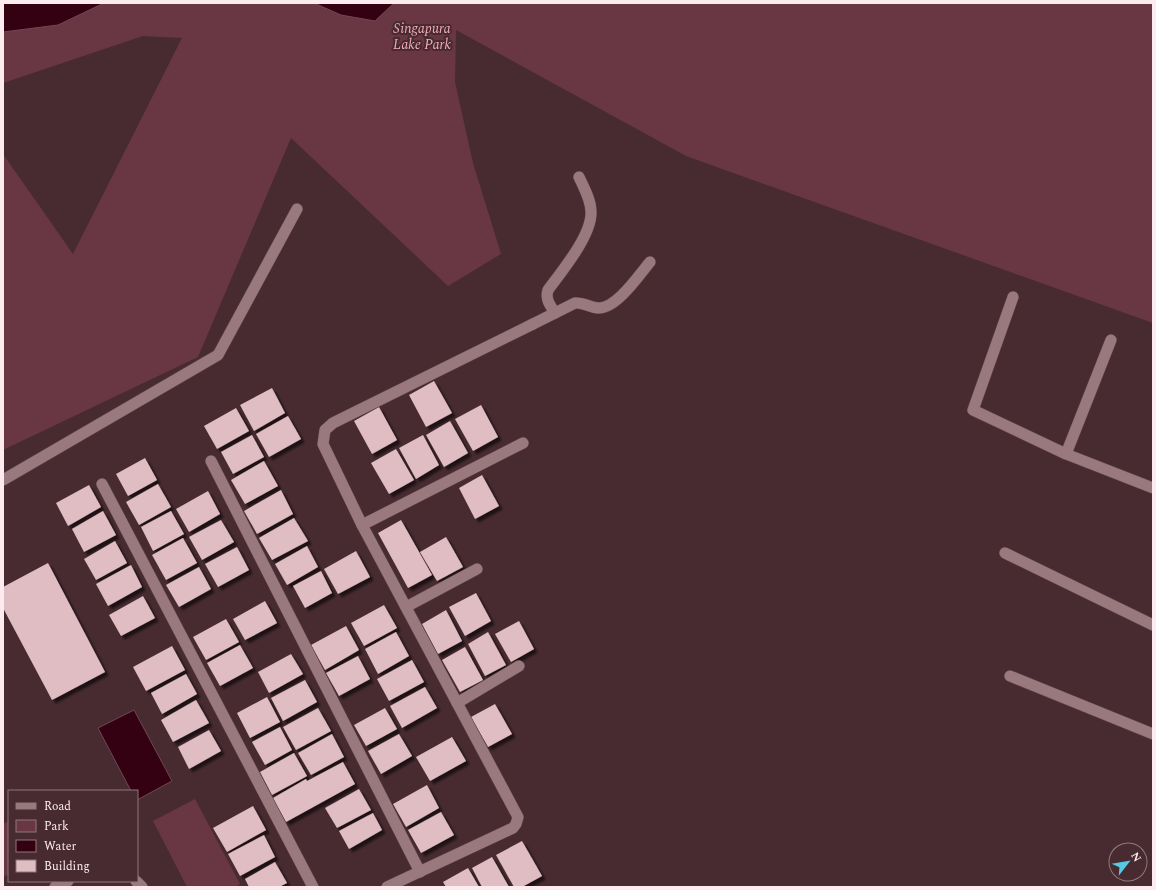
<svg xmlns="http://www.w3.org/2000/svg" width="1156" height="890" font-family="Spectral,serif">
<defs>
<filter id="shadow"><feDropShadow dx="3.5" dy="3.5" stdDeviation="1" flood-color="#0009"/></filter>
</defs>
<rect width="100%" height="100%" fill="#472b31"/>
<g fill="#693743">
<path d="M104,3h1049v320l-467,-167 -230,-126 -1,52 18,81 28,91 -53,32 -157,-148 -93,219 -195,93v-296l70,100 109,-216 -39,-2 -140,47v-51l55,-7z"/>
<path d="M195,799l45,85 -5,3h-48l-34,-66z"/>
<path d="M9,821v53l-6,3v-53z"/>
</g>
<g fill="#340113" stroke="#714755">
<path d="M3,3h101l-46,22 -55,7z"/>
<path d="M314,3h80l-19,18 -34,-6z"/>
<path d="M134,710l38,71 -35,19v-9h-6l-33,-63z"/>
</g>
<g fill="#e0bcc3" filter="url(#shadow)">
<path d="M434,381l18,32 -26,14 -17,-32z"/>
<path d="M272,388l13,25 -31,18 -14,-26z"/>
<path d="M481,405l17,32 -25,14 -18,-32z"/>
<path d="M379,407l18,33 -25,14 -18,-33z"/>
<path d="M236,408l13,23 -32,18 -13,-23z"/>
<path d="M288,416l13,23 -32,18 -13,-23z"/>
<path d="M450,421l18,32 -24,14 -18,-32z"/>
<path d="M252,435l12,22 -31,17 -12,-22z"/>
<path d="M423,435l16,30 -23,14 -17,-31z"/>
<path d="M396,449l18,31 -25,14 -18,-31z"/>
<path d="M145,458l12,22 -29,16 -12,-22z"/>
<path d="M264,461l14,25 -33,18 -14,-24z"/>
<path d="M482,475l17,31 -24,13 -16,-31z"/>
<path d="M158,484l13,23 -32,18 -13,-23z"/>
<path d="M89,485l12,22 -33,19 -12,-23z"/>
<path d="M281,490l12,24 -36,20 -13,-23z"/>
<path d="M208,491l12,23 -31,18 -13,-23z"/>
<path d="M103,511l13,24 -32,17 -12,-23z"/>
<path d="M171,511l13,23 -31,17 -12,-24z"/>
<path d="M294,518l14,23 -36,19 -13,-22z"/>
<path d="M221,520l13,22 -32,18 -13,-23z"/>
<path d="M401,520l31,55 -24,13 -30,-55z"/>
<path d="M446,537l17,30 -26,14 -17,-29z"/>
<path d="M183,538l14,25 -31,17 -14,-25z"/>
<path d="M115,541l12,22 -31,17 -12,-21z"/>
<path d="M307,546l11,21 -31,18 -12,-21z"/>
<path d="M237,547l12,23 -31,17 -13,-23z"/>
<path d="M356,551l14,26 -32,17 -14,-25z"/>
<path d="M48,563l57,109 -53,28 -49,-92v-21z"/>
<path d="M131,565l11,22 -34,19 -12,-22z"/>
<path d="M199,567l12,22 -32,18 -13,-22z"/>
<path d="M321,571l11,22 -27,15 -12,-22z"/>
<path d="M476,593l15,28 -26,15 -16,-29z"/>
<path d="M143,596l12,22 -34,18 -12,-21z"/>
<path d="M265,601l12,22 -32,17 -12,-21z"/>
<path d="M384,605l13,23 -33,18 -13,-23z"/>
<path d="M446,610l16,31 -24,13 -16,-30z"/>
<path d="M226,619l13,23 -33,18 -13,-23z"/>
<path d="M519,621l15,28 -23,13 -16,-28z"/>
<path d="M346,626l13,24 -34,20 -14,-25z"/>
<path d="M396,632l13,24 -31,18 -13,-25z"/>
<path d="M488,632l18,33 -21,11 -17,-32z"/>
<path d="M240,645l13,23 -33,18 -13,-23z"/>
<path d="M172,646l13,24 -39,21 -13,-24z"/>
<path d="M465,647l18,33 -23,12 -18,-32z"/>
<path d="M291,654l12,20 -34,19 -11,-21z"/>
<path d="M358,656l12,23 -31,17 -13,-23z"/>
<path d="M412,660l12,22 -35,19 -12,-22z"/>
<path d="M186,674l11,20 -35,20 -11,-21z"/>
<path d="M305,680l12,22 -34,19 -12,-23z"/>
<path d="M425,687l12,21 -35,20 -12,-22z"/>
<path d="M267,697l13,25 -30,16 -13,-25z"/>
<path d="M196,700l13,23 -36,19 -12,-22z"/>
<path d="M495,704l17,30 -24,13 -17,-30z"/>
<path d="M318,708l13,23 -35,19 -13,-23z"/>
<path d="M385,708l12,21 -31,17 -12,-21z"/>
<path d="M280,727l12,23 -27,15 -13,-23z"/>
<path d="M209,730l12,21 -32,18 -11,-22z"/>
<path d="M332,734l12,23 -33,18 -13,-22z"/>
<path d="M399,734l13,22 -31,18 -13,-23z"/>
<path d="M452,737l14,24 -36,20 -14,-24z"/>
<path d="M294,753l13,23 -35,19 -12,-23z"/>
<path d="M343,762l12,22 -69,38 -13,-24 33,-19 1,2z"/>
<path d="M427,785l12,23 -33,19 -13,-23z"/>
<path d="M359,789l12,21 -34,18 -12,-20z"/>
<path d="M253,806l13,24 -39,22 -14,-24z"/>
<path d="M441,812l13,23 -33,18 -13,-23z"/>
<path d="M373,813l9,17 -33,19 -10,-18z"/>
<path d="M264,835l11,22 -35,19 -12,-22z"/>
<path d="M522,841l20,35 -20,11h-8l-18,-32z"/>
<path d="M492,857l17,30h-27l-10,-19z"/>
<path d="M275,862l12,21 -8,4h-30l-4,-8z"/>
<path d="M468,868l11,19h-33l-3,-5z"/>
</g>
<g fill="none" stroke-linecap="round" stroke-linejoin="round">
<defs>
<g id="service">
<path d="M555,313c-5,-8 -10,-14 -7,-23 14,-19 44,-55 43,-78 0,-12 -7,-24 -12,-35"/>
<path d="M533,324l42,-21c8,-1 16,5 24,5 18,0 40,-33 51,-46"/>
</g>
<g id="minor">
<path d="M1013,297l-40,113 93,44 87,34"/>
<path d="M1066,454l45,-114"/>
<path d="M211,461l209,411"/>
<path d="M3,480l215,-125 79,-146"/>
<path d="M102,484l211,403"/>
<path d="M362,525l161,-82"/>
<path d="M1005,553l148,72"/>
<path d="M406,607l71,-38"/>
<path d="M1010,676l143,58"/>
<path d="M457,703l62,-37"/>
<path d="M136,881l6,6"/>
<path d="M55,887l13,-6"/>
<path d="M387,887l126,-59 3,-4 2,-7 -156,-292 -39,-81 2,-14 8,-7 200,-99"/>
</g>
</defs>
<use href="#service" stroke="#5e474c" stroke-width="12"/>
<use href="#minor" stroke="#5e474c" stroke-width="12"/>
<use href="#service" stroke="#99787e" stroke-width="11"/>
<use href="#minor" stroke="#99787e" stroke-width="11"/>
</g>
<g text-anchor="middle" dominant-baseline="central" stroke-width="4" stroke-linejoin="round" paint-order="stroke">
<g font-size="14" font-style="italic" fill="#f5aaba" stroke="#472b31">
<text x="422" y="28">Singapura<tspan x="422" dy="16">Lake Park</tspan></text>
</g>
</g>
<rect width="1156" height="890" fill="none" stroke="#feebef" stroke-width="8"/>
<rect x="8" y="790" width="130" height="92" fill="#472b31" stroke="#90787d"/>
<rect x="16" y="803" width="20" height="6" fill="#99787e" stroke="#90787d"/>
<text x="44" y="810" font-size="12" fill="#feebef">Road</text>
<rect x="16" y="820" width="20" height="12" fill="#693743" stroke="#90787d"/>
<text x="44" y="830" font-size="12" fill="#feebef">Park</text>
<rect x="16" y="840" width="20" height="12" fill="#340113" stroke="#90787d"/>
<text x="44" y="850" font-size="12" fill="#feebef">Water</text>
<rect x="16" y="860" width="20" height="12" fill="#e0bcc3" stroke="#90787d"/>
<text x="44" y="870" font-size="12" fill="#feebef">Building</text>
<g transform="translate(1128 862) rotate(59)"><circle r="19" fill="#472b31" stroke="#90787d"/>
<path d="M0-3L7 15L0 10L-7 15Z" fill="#57c9e2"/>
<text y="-6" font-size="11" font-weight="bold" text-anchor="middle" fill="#feebef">N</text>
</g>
</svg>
